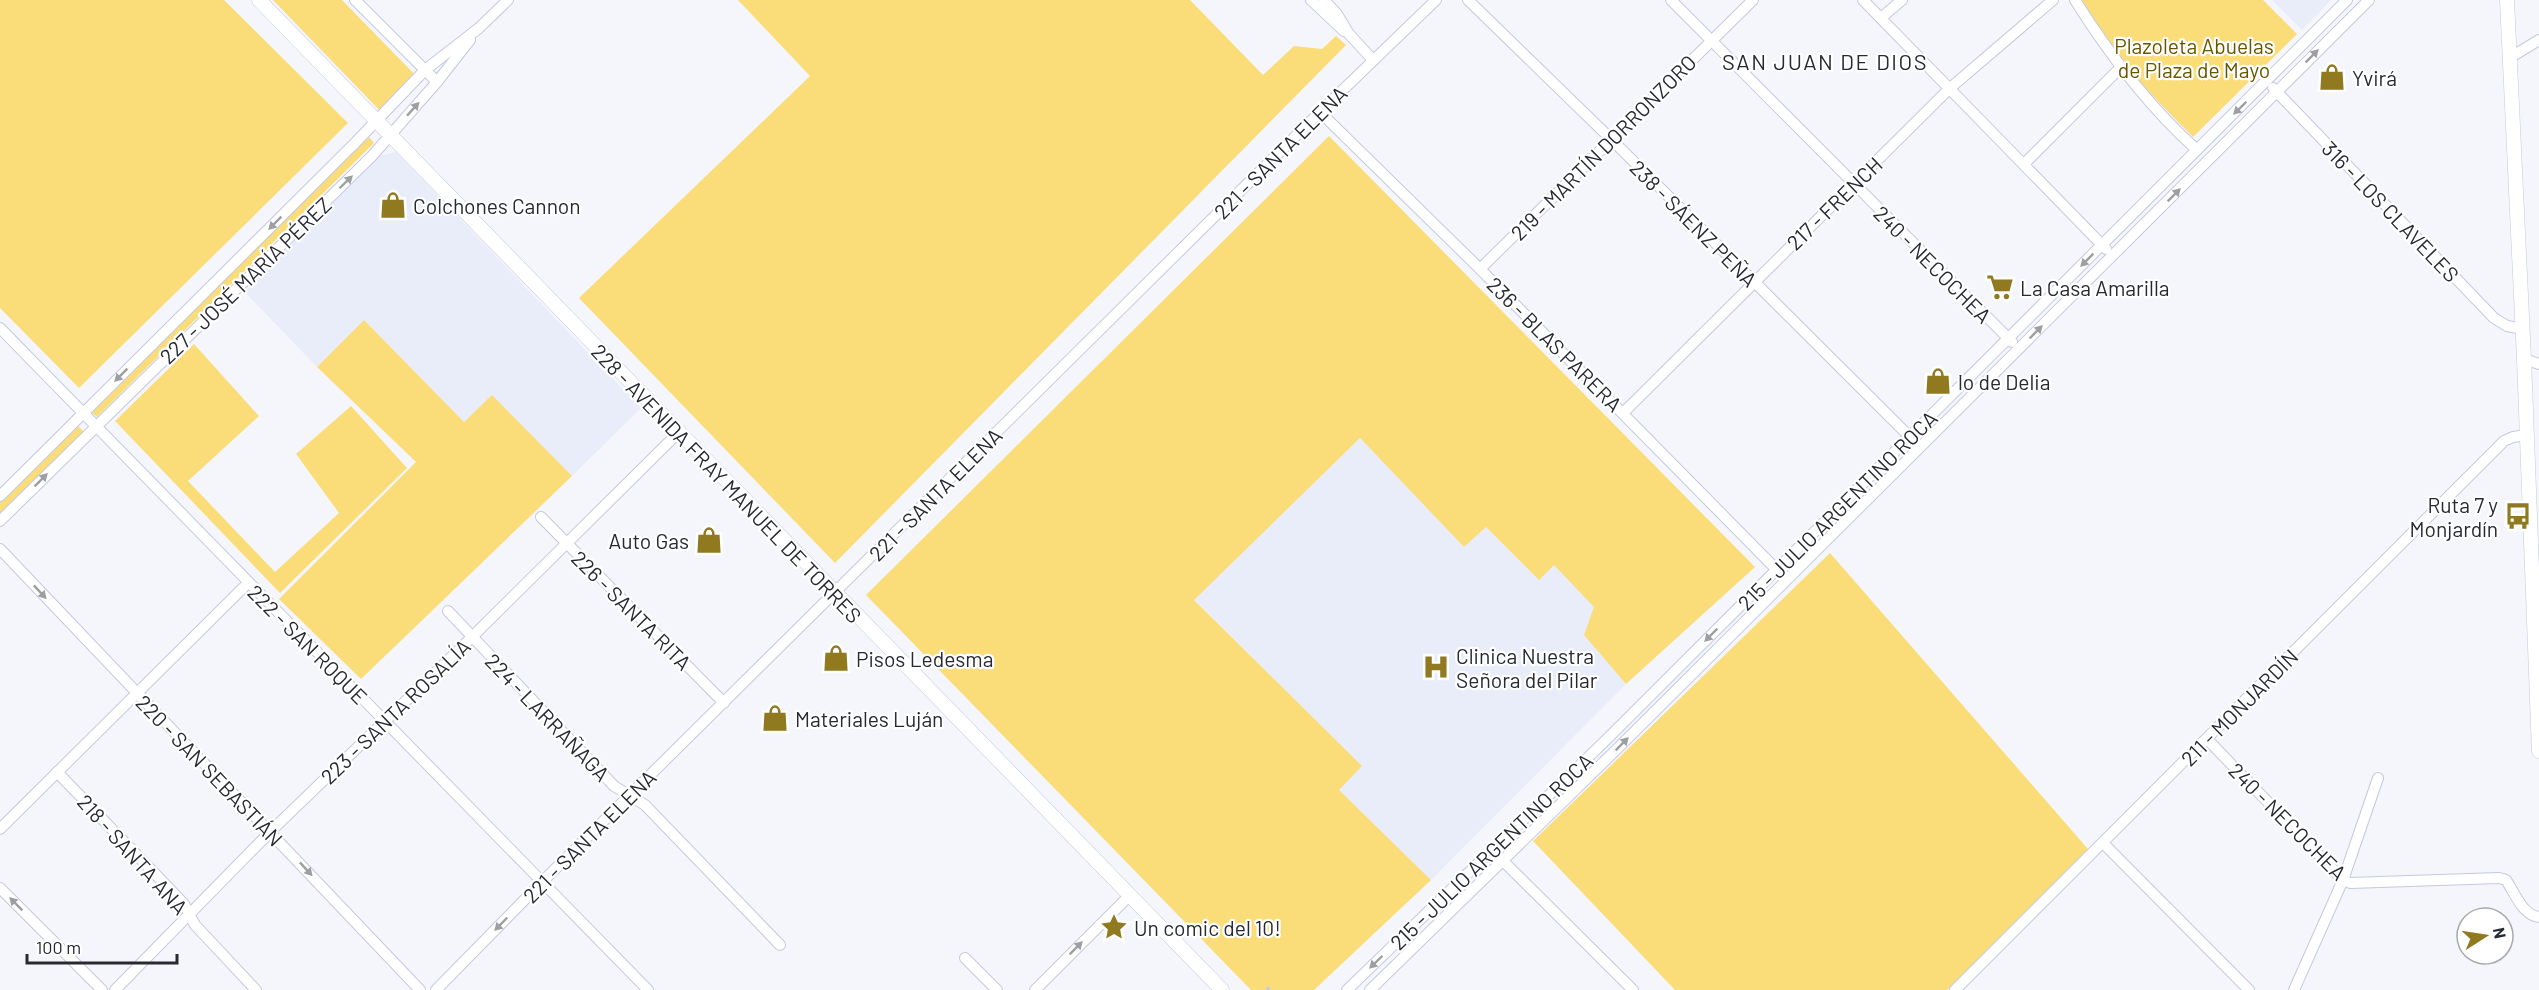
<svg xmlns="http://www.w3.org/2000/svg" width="2539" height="990" font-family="Barlow,sans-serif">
<rect width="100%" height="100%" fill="#f4f6fb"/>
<g fill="#e9ecf9">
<path d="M2272,0h59l-29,30z"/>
<path d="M396,152l245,256 -69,68 -80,-80 -28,26 -100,-102 -47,47 -74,-77 136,-134z"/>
<path d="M1360,438l104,109 22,-20 53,53 15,-16 41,43 -11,28 42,49 -195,196 -93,-90 23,-24 -167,-167z"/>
</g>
<g fill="#fadd79">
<path d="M0,0h224l124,123 -269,265 -79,-80z"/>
<path d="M273,0h69l79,81 -35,36z"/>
<path d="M738,0h452l73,75 31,-29 28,3 14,-13 10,9 -511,518 -256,-265 231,-222z"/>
<path d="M2082,0h181l34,34 -104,103c-42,-42 -83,-84 -111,-137z"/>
<path d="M1329,136l426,431 -129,117 -42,-49 10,-28 -40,-42 -15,15 -53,-53 -22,20 -104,-109 -166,162 168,166 -23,24 92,90 -117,110h-63l-385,-395z"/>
<path d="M369,137l5,6 -277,274 -6,-5z"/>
<path d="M364,320l100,102 28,-27 80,81 -211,203 -82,-80 137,-137 -99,-95z"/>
<path d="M194,344l65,72 -71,65 87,91 64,-59 -43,-59 55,-48 56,62 -127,125 -165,-172z"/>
<path d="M77,425l7,7 -84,83v-14z"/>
<path d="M1830,553l258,296 -141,141h-272l-142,-149z"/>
</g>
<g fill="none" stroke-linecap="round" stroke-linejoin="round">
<path stroke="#bcc8fd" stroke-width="3" d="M1268,990v-2"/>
<defs>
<g id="minor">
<path d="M355,0l82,82"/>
<path d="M1311,0l33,31"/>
<path d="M1324,0l13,14 12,20 24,26"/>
<path d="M1468,0l143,139 303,302"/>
<path d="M1671,0l341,342"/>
<path d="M1863,0l243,249"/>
<path d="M2075,0c34,54 74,107 122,150"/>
<path d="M1881,18l21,-18"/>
<path d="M2509,54h7l23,-14"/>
<path d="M2273,88l221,230 13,8 16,3"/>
<path d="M1320,112l160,157 300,304"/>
<path d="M2024,164l97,-97"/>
<path d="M1480,269l273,-269"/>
<path d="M0,328l648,662"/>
<path d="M2524,359l15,5"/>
<path d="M1623,413l326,-324 104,-89"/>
<path d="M0,496l356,-354 69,-72 54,-42 29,-28"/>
<path d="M541,517l183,186"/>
<path d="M0,521l372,-365 65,-74 33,-42"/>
<path d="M0,549l420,441"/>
<path d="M448,611l166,175 31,19 135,140"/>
<path d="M2207,739l136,141 7,3 149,-5 7,2c9,13 16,35 33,37"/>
<path d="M57,772l127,132 11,21 61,65"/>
<path d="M0,829l248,-246"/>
<path d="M2103,843l146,147"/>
<path d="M1498,856l135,134"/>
<path d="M0,888l102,102"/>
<path d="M965,958l32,32"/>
<path d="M115,990l156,-159 201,-194 206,-204"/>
<path d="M436,990l106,-108 778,-770 116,-112"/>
<path d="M1035,990l95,-95"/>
<path d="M1347,990l260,-251 740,-739"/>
<path d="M1370,990l247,-241 752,-749"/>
<path d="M1955,990l549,-549 9,-4 14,-2"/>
<path d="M2294,990l49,-110 35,-102"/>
</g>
<g id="major">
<path d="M259,0l963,990"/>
<path d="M2507,0l17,359 15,392"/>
</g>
</defs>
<use href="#minor" stroke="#c3c9e2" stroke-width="12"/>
<use href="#major" stroke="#c3c9e2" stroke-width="15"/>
<use href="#minor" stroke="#fff" stroke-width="10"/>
<use href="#major" stroke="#fff" stroke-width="14"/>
</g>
<defs><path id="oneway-solid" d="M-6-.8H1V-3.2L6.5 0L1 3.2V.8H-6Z" transform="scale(1.5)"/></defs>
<g fill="#9e9fa3">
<use href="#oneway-solid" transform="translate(2312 56) rotate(-45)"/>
<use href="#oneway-solid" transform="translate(2240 108) rotate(136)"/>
<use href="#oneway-solid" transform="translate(413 109) rotate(-48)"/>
<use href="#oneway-solid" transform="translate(346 182) rotate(-44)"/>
<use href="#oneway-solid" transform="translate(2174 195) rotate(-45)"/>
<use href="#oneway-solid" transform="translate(275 223) rotate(135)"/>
<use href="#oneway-solid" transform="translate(2087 260) rotate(135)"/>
<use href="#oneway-solid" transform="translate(2036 332) rotate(-45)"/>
<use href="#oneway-solid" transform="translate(121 375) rotate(135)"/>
<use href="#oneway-solid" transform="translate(41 480) rotate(-45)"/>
<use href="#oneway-solid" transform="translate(40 592) rotate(47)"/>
<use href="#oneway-solid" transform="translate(1711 635) rotate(135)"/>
<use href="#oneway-solid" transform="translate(1622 744) rotate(-45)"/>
<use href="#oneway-solid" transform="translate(306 869) rotate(47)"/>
<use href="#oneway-solid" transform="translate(16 904) rotate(-135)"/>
<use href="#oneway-solid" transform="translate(501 924) rotate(134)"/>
<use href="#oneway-solid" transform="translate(1076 948) rotate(-45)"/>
<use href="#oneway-solid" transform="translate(1376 962) rotate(136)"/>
</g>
<defs>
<symbol id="shop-bare" viewBox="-9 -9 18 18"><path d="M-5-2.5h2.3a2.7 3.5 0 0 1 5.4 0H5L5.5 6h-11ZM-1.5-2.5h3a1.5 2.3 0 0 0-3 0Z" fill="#90791f" stroke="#fff" stroke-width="2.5" paint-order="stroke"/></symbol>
<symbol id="supermarket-bare" viewBox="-9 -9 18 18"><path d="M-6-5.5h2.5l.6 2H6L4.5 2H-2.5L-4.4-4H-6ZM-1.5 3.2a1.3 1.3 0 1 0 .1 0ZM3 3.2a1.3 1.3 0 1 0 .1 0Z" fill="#90791f" stroke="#fff" stroke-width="2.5" paint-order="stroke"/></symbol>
<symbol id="bus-bare" viewBox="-9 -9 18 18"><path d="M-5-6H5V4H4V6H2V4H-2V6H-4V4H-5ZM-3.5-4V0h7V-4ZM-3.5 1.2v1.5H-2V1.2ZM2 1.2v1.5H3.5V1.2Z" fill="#90791f" stroke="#fff" stroke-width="2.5" paint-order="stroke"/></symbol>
<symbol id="hospital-bare" viewBox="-9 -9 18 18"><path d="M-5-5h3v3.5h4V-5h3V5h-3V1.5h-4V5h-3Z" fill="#90791f" stroke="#fff" stroke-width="2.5" paint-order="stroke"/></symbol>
<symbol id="sight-bare" viewBox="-9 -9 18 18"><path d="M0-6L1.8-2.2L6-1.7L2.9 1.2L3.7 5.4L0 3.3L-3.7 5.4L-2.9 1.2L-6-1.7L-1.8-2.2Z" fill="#90791f" stroke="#fff" stroke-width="2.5" paint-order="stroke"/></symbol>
</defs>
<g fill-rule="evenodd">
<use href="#shop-bare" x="2313" y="58" width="38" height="38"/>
<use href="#shop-bare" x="374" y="186" width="38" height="38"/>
<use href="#supermarket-bare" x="1981" y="268" width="38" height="38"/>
<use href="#shop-bare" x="1919" y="362" width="38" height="38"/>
<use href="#bus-bare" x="2499" y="497" width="38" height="38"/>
<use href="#shop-bare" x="690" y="521" width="38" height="38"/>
<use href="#shop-bare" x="817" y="639" width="38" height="38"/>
<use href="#hospital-bare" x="1417" y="648" width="38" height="38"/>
<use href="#shop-bare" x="756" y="699" width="38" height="38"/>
<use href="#sight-bare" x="1095" y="908" width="38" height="38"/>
</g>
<g text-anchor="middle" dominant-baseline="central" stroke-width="4.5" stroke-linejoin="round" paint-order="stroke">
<g font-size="21" fill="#685500" stroke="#fff">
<text x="2194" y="45">Plazoleta Abuelas<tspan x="2194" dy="24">de Plaza de Mayo</tspan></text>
</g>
<g font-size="21" fill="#272933" stroke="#fff" text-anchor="start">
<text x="2352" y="77">Yvirá</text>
<text x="413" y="205">Colchones Cannon</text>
<text x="2020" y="287">La Casa Amarilla</text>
<text x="1958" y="381">lo de Delia</text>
<text x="2498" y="504" text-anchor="end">Ruta 7 y<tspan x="2498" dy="24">Monjardín</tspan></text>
<text x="689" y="540" text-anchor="end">Auto Gas</text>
<text x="1456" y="655">Clinica Nuestra<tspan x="1456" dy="24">Señora del Pilar</tspan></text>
<text x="856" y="658">Pisos Ledesma</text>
<text x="795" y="718">Materiales Luján</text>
<text x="1134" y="927">Un comic del 10!</text>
</g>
<g font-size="21" fill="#272933" stroke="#fff">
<text transform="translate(1603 147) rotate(-45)">219 - MARTÍN DORRONZORO</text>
<text transform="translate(1280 152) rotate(-45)">221 - SANTA ELENA</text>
<text transform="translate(1834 203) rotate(-44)">217 - FRENCH</text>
<text transform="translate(2391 211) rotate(46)">316 - LOS CLAVELES</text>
<text transform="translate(1694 223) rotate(45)">238 - SÁENZ PEÑA</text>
<text transform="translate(1933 264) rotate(45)">240 - NECOCHEA</text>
<text transform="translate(245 280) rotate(-44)">227 - JOSÉ MARÍA PÉREZ</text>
<text transform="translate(1555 344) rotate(45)">236 - BLAS PARERA</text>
<text transform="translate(727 483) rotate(46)">228 - AVENIDA FRAY MANUEL DE TORRES</text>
<text transform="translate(935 494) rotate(-45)">221 - SANTA ELENA</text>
<text transform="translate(1837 510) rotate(-45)">215 - JULIO ARGENTINO ROCA</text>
<text transform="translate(632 610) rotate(45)">226 - SANTA RITA</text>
<text transform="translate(308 644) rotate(45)">222 - SAN ROQUE</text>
<text transform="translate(2239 707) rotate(-45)">211 - MONJARDÍN</text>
<text transform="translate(395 711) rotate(-44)">223 - SANTA ROSALÍA</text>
<text transform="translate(548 717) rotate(46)">224 - LARRAÑAGA</text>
<text transform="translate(210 770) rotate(46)">220 - SAN SEBASTIÁN</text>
<text transform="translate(2288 821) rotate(45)">240 - NECOCHEA</text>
<text transform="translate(589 836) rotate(-45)">221 - SANTA ELENA</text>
<text transform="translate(1491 851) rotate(-44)">215 - JULIO ARGENTINO ROCA</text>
<text transform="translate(133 854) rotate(48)">218 - SANTA ANA</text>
</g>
<g font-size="22" letter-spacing="1.5" fill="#272933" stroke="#fff">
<text x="1825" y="61">SAN JUAN DE DIOS</text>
</g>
</g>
<g transform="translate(2485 936) rotate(78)"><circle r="28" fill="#ffffff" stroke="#a9a9ad" stroke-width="1.5"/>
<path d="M0-4.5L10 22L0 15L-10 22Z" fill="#90791f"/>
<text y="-9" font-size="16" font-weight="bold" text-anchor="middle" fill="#272933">N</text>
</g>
<path d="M27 954v9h150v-9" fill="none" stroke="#272933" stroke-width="3"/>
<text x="36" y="954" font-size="18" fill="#272933" stroke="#ffffff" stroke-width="4.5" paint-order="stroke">100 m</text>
</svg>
